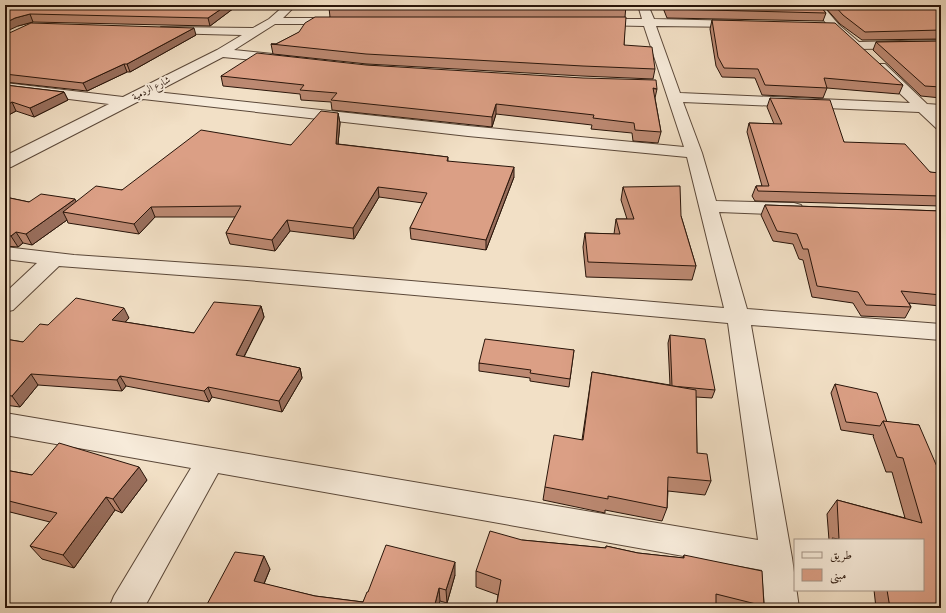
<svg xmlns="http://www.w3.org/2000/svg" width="946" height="613" font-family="Alegreya,Amiri,serif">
<rect width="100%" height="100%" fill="#f2e0c6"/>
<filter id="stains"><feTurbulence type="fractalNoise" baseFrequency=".005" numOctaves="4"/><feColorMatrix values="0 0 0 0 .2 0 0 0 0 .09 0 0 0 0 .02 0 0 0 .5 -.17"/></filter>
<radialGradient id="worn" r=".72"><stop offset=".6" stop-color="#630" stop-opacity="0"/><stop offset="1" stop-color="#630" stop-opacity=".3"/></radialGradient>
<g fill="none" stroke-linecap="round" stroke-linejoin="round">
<defs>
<g id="street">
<path d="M285,5h11l-13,13h55l4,1 2,2 -2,2 -4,1h-63l-41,26 48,5 5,1 1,3 -1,3 -5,1 -59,-6 -67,35 312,34 216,21 -40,-121 -49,-1 -4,-1 -2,-2 2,-2 4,-1h47l-4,-14h10l6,14 86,2 4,1 2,2 -2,2 -4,1 -84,-1 24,67 230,10 -35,-33 -2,-3 2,-3h10l42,40 14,1v8h-4l4,4v13l-5,-2 -17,-16 -236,-10 19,51 14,48 78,2 7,2 2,4 -2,4 -7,2 -75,-3 28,97 194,15v16l-190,-15 41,233 7,50h-34l-3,-38 -544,-97 -74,135h-35l5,-12 77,-128 -186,-33v-22l753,127 -30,-217 -481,-43 -188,-14 -46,44 -8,2v-19l32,-30 -32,-4v-12l69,8 173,12 477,41 -37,-151 -219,-21 -325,-37 -132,68 -6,1v-12l104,-52 -104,-13v-8l118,14 94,-47 25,-15 -77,-2 -4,-2 -2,-2 2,-2 92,1 16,-9z"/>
<path d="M811,5h11l17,20 20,17 82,-2v8l-87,1 -2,-4h-3l-18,-16z"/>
</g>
</defs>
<use href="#street" stroke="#5b4839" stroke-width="2"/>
<use href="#street" fill="#f7ebda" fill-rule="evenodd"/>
</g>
<g fill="#bc8972" stroke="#29150a">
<path d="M5,5h233l-28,21 -177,-4 -15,4z"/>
<path d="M334,5h303v1h-11l-1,11 -1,28 31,24 -2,10 -71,-3 -215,-12 -94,-10 -2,-10h5l54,-27 -1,-9z"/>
<path d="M649,5h170l7,8 -3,8 -156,-3 -4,-10 -13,-1z"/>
<path d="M823,5h118v34l-79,1 -22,-16z"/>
<path d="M712,20l191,65 -4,9 -72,-6 -4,10 -61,-3 -7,-17 -33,-1 -6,-11 -6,-37z"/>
<path d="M5,35h191l-66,37h-3l-40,19 -82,-9z"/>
<path d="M941,41v57l-20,-2 -48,-46 3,-8z"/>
<path d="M366,65l291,24 -2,9 6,34 -3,11 -25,-2 -1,-8 -41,-4 1,-4 -96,-11 -4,13 -160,-17 -1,-8 -30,-2 -1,-6 -77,-8 -2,-10z"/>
<path d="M5,85l59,7 4,8 -34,17 -18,-6 -11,6z"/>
<path d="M770,98l74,44 86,30 11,3v31l-186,-5 -3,-5 4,-10h6l-15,-54 2,-9 25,1 -7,-17z"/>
<path d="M338,113l2,10 -2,21 110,13v5l66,15 -28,73 -75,-11 -1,-11 13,-25 -44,-6 -25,42 -64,-8 -15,20 -45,-7 -4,-11 9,-16h-80l-16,17 -71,-11 -1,-3 -35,25 -9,-2 -5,4 -13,-1v-49l24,5h47l215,-57z"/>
<path d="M623,187l58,29 15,50 -4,14 -106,-3 -3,-30 2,-14 29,1 2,-15h11l-6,-19z"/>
<path d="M765,205l176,6v95l-32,-3 2,4 -6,11 -44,-2 -8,-13 -41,-6 -9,-37 -4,-1 -6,-15 -20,-3 -12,-26z"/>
<path d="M261,306l3,11 -20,40 56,11 2,10 -20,34 -70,-15 -3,5 -83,-16 -4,5 -84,-6 -18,22 -15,-2v-66l18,3 25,-17 81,-7 -4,4 69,11z"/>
<path d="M670,335l45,55 -3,8 -16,-1 1,56 14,28 -6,14 -37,-4 -1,17 -5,13 -57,-11v3l-62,-13 2,-13 37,-47 10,-68 78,13 -2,-42z"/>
<path d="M574,350l-5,37 -39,-6v-3l-51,-7v-8z"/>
<path d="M835,384l52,38 32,3 22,183h-65l-2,-18h49v-50h-94l-2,-26 10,-14 68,18 -13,-46h-6l-13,-36 1,-1 -33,-5 -10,-37z"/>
<path d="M5,470l27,5 115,5 -25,33 -7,-3 -41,58 -32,-9 -12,-13 20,-24 -40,-10 -5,5z"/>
<path d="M522,540l84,8v-2l32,7 45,5 1,-3 80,51 -1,2h-267l2,-13 -22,-8v-16z"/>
<path d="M270,569l-6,15 51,12 48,6 5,-10 87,-17 -8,28 -7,-2 -235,7z"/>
</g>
<g fill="#996f5d" stroke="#29150a">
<path d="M227,5h11l-28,21 -2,-8z"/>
<path d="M30,14l3,8 -15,4 -13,6v-9l10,-5z"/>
<path d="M194,28l2,7 -66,37 -3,-8z"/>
<path d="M124,64l3,8 -40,19 -4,-8z"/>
<path d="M64,92l4,8 -34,17 -4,-9z"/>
<path d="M12,102l4,9 -11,6v-11z"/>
<path d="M496,104v10l-4,13v-10z"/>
<path d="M338,113l2,10 -3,31 -1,-10z"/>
<path d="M514,167v10l-28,73v-10z"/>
<path d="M378,187l1,10 -25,42 -1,-11z"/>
<path d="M75,199l5,11 -17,2 4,8 -35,25 -6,-11z"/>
<path d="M151,207l4,10 -16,17 -5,-10z"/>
<path d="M287,220l3,11 -15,20 -3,-11z"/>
<path d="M16,232l7,11 -5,4 -7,-11z"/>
<path d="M261,306l3,11 -25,49 -3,-11z"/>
<path d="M124,308l5,10 -12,13 -5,-11z"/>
<path d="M300,368l2,10 -20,34 -3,-11z"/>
<path d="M31,374l7,11 -18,22 -8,-11z"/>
<path d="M120,376l6,10 -4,5 -5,-11z"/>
<path d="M208,387l4,10 -3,5 -5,-11z"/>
<path d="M139,467l8,13 -25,33 -9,-14z"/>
<path d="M106,497l9,13 -41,58 -11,-13z"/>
<path d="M5,507l5,5 -5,5z"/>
<path d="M264,556l6,13 -10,24 -6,-12z"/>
<path d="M455,562v13l-8,28 -1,-13z"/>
<path d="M439,588l1,13 -2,7h-4z"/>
</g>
<g fill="#db9f85" stroke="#29150a">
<path d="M5,5h222l-19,13 -178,-4 -15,4 -10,5z"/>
<path d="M334,5h292v4l-297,-1z"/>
<path d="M666,5h153l7,8 -158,-4z"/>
<path d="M834,5h107v25l-76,2 -22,-17z"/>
<path d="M315,17h311l-2,28 28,2 3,22 -72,-3 -217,-12 -95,-10h5l23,-12 6,-9z"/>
<path d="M712,20l123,3 68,62 -79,-7 3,10 -62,-3 -7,-16 -34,-1 -6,-11z"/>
<path d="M31,23l163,5 -67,36h-3l-41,19 -78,-9v-39z"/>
<path d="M941,41v46l-16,-1 -49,-44z"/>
<path d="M257,53l109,12 217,13 73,2 1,9 -4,-1 8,44 -26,-2 -1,-7 -41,-5 1,-3 -98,-11 -4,13 -161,-17 6,-7 -37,-3 4,-5 -83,-9z"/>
<path d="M5,85l59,7 -34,16 -18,-6 -7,4z"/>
<path d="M770,98l60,2 14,42 61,2 25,28 10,1 1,2v21l-183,-5 -2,-5h13l-20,-63 33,1z"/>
<path d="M321,111l17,2 -2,31 112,13 -1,4 67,6 -28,73 -76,-12 17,-35 -49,-6 -25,41 -66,-8 -15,20 -46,-7 15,-27 -90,1 -17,17 -71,-12 33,-26 26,4 79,-60 90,15z"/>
<path d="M680,186l1,30 15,50 -108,-4 -3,-29 35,1 -4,-15h18l-11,-32z"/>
<path d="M41,194l34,5 -49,35 -10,-2 -5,4 -6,-1v-38l24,5z"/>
<path d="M765,205l176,6v84l-40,-4 10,16 -45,-2 -8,-13 -41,-6 -9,-37h-5l-6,-15 -20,-3z"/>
<path d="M76,298l48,10 -12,12 82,13 20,-31 47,4 -25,49 64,13 -21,33 -71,-14 -4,4 -84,-15 -3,4 -86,-6 -19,22 -7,-1v-56l18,3 17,-18 8,1z"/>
<path d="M670,335l35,4 10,51 -43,-4z"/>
<path d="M485,339l89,11 -4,29 -40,-6 1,-3 -52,-7z"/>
<path d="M592,372l104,18 1,63 10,1 4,27 -43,-4 -1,31 -59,-12v3l-63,-12 9,-52 29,5z"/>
<path d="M835,384l42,9 10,29 -4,-1 -3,5 -34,-4z"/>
<path d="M883,421l36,4 22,51v132h-51l-3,-18h36v-50h-90l-1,-2 7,1 -2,-39 85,23 -19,-65 -6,-1z"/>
<path d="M59,443l80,24 -26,32 -7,-2 -43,58 -33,-9 27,-33 -52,-13v-30l27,5z"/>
<path d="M490,531l32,9 84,8v-2l32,7 46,5v-3l78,16 2,35 -48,-12v14h-220l5,-28 -25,-9z"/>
<path d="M386,545l69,17 -9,28 -7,-2 -5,20h-229l30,-56 29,4 -10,25 61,15 48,6 4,-10h1z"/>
</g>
<g text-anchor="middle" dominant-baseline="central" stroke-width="4" stroke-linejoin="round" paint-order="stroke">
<g font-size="10" fill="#29150a" stroke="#f7ebda">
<text transform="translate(151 88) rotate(-27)">شارع الردمية</text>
</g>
</g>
<rect width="946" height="613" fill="none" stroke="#f2e0c6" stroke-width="20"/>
<rect x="6" y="6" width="934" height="601" fill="none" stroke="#29150a" stroke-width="2"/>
<rect x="10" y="10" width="926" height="593" fill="none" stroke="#29150a"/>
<rect x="794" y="539" width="130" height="52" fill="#f7ebda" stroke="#a59587"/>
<rect x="802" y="552" width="20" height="6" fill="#f7ebda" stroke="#a59587"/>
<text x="830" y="559" font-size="12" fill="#29150a">طريق</text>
<rect x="802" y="569" width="20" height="12" fill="#db9f85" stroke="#a59587"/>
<text x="830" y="579" font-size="12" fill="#29150a">مبنى</text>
<rect width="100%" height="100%" filter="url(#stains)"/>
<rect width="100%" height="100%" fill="url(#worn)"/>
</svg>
